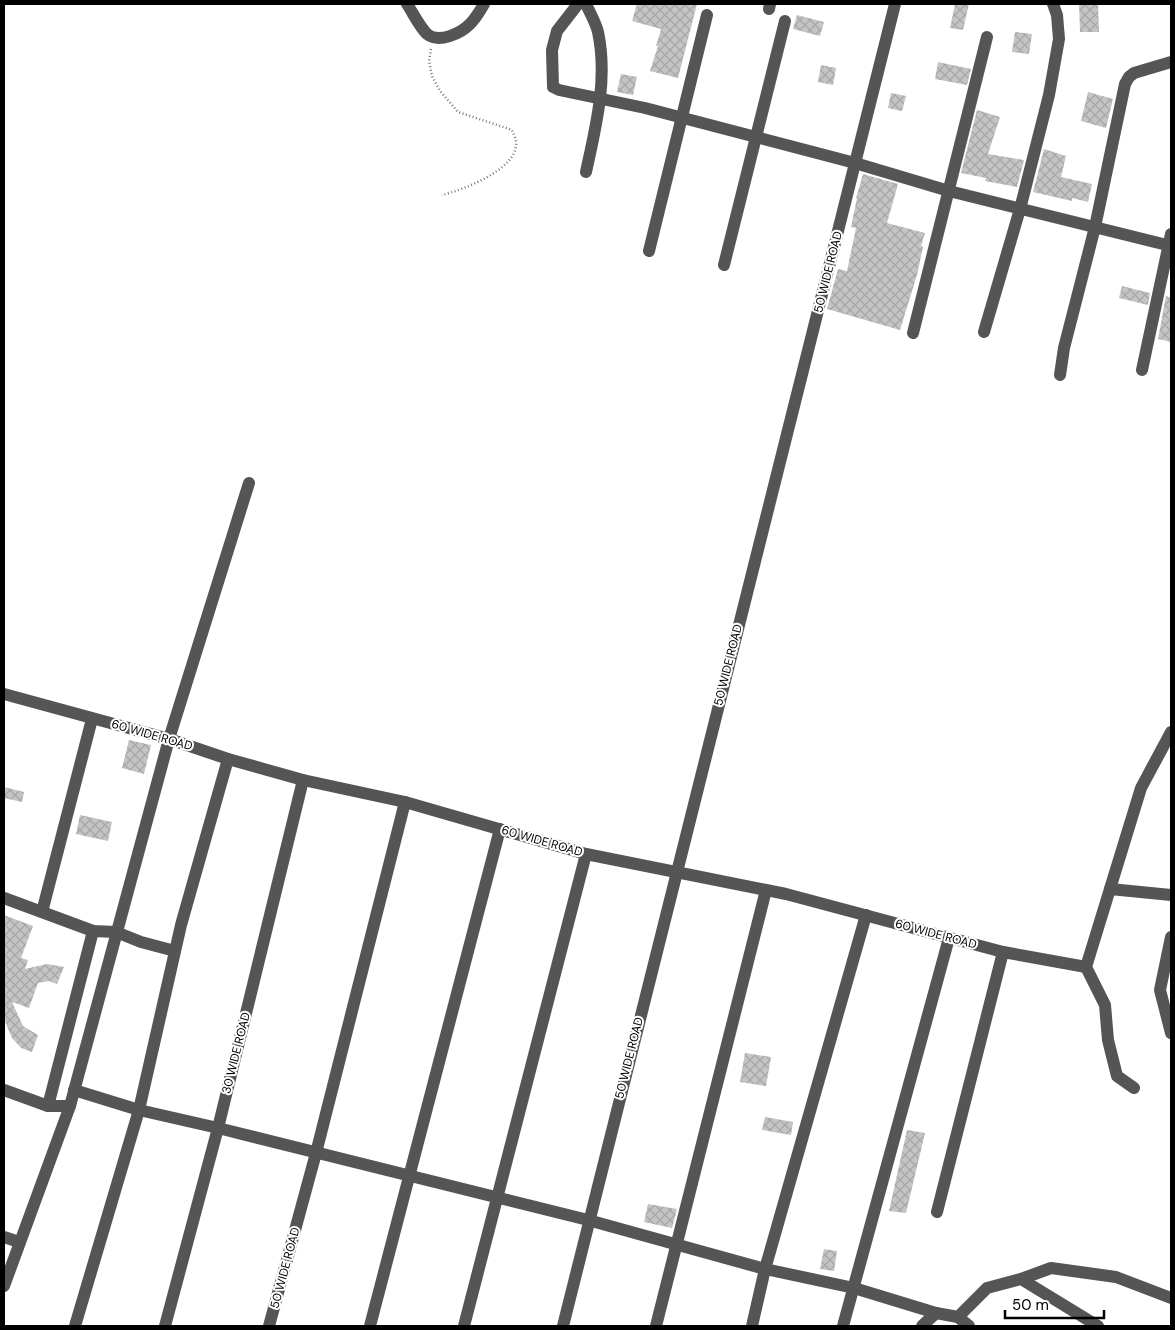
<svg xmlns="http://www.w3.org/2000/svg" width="1175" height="1330" font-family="'DM Sans',sans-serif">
<defs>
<pattern id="building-cross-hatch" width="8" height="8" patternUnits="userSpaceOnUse" patternTransform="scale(1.25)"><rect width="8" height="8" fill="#c4c4c4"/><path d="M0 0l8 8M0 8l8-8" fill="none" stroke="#a7a7a7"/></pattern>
</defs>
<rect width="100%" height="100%" fill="#fff"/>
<g fill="url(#building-cross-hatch)">
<path d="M637,4h60l-19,74 -28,-7 8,-25h-2l5,-17 -29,-8z"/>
<path d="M955,4h14l-6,26 -13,-2z"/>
<path d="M1079,4h19l1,28h-19z"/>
<path d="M797,15l27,7 -4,14 -27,-7z"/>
<path d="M1015,32l17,2 -3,20 -17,-2z"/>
<path d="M938,62l33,7 -4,16 -32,-6z"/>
<path d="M821,65l15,3 -3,17 -15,-3z"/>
<path d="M621,74l16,3 -4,18 -16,-3z"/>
<path d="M1088,92l25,7 -7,29 -25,-7z"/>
<path d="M891,93l15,3 -4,15 -14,-3z"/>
<path d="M977,110l23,7 -12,37 36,6 -7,27 -32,-6 1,-3 -25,-5z"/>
<path d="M1044,149l22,7 -5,21 31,7 -4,18 -16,-4v3l-39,-9z"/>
<path d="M863,174l35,10 -11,39 38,10 -4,13 2,1 -6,28 -17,55 -73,-21 11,-40 9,2 9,-43 -5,-1 6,-29h-1z"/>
<path d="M1122,286l28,7 -2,12 -29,-7z"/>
<path d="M1166,296l5,2v44l-13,-3z"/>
<path d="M129,740l22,5 -7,29 -22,-6z"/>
<path d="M4,787l20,5 -2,10 -18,-4z"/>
<path d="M80,815l32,7 -4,19 -32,-7z"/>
<path d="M4,915l29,11 -12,32 7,2 -3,9 22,-5 17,3 -7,17 -8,-3 -11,2 -9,25 -17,-6 11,24 15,9 -6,17 -11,-4 -9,-10 -8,-19z"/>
<path d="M745,1053l26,4 -5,29 -26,-4z"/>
<path d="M765,1117l28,5 -2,13 -29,-5z"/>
<path d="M907,1130l18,3 -19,80 -17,-2z"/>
<path d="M648,1204l29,5 -5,19 -28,-6z"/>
<path d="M824,1249l13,2 -3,20 -14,-2z"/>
</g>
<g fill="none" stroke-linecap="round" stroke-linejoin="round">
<path stroke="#777" stroke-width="2.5" stroke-dasharray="1 2.5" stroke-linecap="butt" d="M431,49l-2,12 3,15 8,15 18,21 54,18c2,5 5,10 4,15 -1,25 -53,45 -74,50"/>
<g stroke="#555" stroke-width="12">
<path d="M407,4c6,9 12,22 20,30 12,10 34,-1 43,-10 6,-6 10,-13 14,-20"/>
<path d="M578,4l-21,27 -5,19 1,37 6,3 86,18 210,55 94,28 222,55"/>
<path d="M586,4c4,9 10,19 12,28 10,47 -2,94 -12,140"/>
<path d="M769,9l1,-5"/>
<path d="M649,251l58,-236"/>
<path d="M724,265l61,-244"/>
<path d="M984,332l36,-123 29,-114 10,-56 -2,-24 -4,-11"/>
<path d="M913,333l74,-296"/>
<path d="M1142,370l29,-136"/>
<path d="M1060,375l4,-27 31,-121 30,-143 4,-7 5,-4 37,-11"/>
<path d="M4,694l165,45 59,20 75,21 102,22 181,52 200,40 217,58 83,15"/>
<path d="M1110,889l61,6"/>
<path d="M4,898l89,33 23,1 25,10 34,9"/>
<path d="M42,912l50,-193"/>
<path d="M1171,937l-11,53 11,43"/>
<path d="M1134,1088l-17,-12 -9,-36 -3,-35 -19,-38 55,-179 30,-56"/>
<path d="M4,1090l44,16h22"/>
<path d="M74,1090l65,20 79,18 370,92 177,49 89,19 82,25 22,4 29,-29 34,-9 77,47"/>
<path d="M48,1106l45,-175"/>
<path d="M937,1212l66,-260"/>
<path d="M4,1237l15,5"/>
<path d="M1021,1279l30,-11 65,9 55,21"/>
<path d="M4,1286l66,-180 99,-367 80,-256"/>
<path d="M958,1317l11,9"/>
<path d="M75,1326l64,-216 42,-185 47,-166"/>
<path d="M165,1326l53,-198 85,-348"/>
<path d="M269,1326l47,-173 89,-351"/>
<path d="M370,1326l130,-497"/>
<path d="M464,1326l122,-472"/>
<path d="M563,1326l332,-1322"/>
<path d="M656,1326l110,-436"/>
<path d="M752,1326l13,-57 101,-354"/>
<path d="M843,1326l106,-388"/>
<path d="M922,1326l14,-13"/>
</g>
</g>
<g text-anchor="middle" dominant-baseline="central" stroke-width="4" stroke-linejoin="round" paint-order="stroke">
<g font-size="12" fill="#000" stroke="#fff">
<text transform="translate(828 272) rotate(-76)">50 WIDE ROAD</text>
<text transform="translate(728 665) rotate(-76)">50 WIDE ROAD</text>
<text transform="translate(152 735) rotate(16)">60 WIDE ROAD</text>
<text transform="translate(542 841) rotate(16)">60 WIDE ROAD</text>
<text transform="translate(936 934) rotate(15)">60 WIDE ROAD</text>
<text transform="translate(236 1053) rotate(-76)">30 WIDE ROAD</text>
<text transform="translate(629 1058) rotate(-76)">50 WIDE ROAD</text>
<text transform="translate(285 1268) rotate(-75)">50 WIDE ROAD</text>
</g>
</g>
<rect width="1175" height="1330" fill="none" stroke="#000000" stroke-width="10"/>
<path d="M1005 1310v8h99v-8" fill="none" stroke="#000000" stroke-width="2.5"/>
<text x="1012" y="1310" font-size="15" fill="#000000" stroke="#ffffff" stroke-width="4" paint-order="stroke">50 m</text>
</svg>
